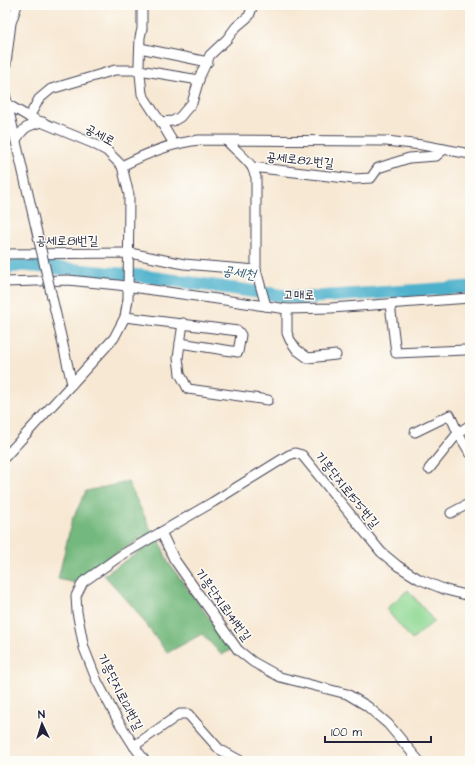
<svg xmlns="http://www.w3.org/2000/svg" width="475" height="766" font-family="'Architects Daughter','Poor Story',sans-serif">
<rect width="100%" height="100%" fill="#fdfcf7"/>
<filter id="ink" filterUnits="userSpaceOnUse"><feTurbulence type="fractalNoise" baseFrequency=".025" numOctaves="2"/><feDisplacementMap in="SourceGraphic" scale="8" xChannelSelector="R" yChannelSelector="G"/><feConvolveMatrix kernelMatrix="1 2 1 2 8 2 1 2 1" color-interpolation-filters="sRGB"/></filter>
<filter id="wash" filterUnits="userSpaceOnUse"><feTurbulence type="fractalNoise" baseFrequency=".012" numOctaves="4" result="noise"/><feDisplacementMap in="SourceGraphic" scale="16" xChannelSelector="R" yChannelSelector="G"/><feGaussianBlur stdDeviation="0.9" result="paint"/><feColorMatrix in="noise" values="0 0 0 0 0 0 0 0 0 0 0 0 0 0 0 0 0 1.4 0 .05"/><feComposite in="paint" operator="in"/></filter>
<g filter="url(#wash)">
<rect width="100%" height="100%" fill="#f7e8d3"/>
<path fill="#8fd893" stroke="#587d67" d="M408,590l26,31 -22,19 -26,-31z"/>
<g fill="#73b87d" stroke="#4a6d5c">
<path d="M128,482l24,50 -57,34 -19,17 -18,-4 14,-59 14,-29z"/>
<path d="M159,539l9,23 64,87 -10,6 -20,-21 -35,19 -33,-45 -30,-33z"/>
</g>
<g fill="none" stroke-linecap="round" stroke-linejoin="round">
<path stroke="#4db1cc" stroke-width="13" d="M5,268l17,-3 120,11 158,22 170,-11"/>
</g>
</g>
<g filter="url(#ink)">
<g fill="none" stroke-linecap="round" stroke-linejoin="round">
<defs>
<g id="minor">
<path d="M144,5l-2,5v19l-2,8 -1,27 3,30 13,20 6,8 13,22"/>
<path d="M140,48l68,14"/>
<path d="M5,71l6,-48 6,-18"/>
<path d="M5,94l34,147"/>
<path d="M29,117l10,-18 12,-10 64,-19h24l60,10"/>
<path d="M161,122l12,-1 7,-4 5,-6 7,-8 8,-27 10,-21 17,-16 9,-12 13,-11 4,-11"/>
<path d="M16,140c8,-13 12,-15 27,-18"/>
<path d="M227,141c8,9 18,16 25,26"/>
<path d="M122,166c25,-13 49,-23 77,-26l187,1 36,4 48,9"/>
<path d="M5,254l125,-1 54,11 72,6v-93l-4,-10 102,12 17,-1 7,-10 31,-10 27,-2 8,-7"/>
<path d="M256,270l10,36"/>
<path d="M5,282l63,-2 50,5 169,24 44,-1 139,-10"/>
<path d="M51,293l21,91"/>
<path d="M390,304l6,49 69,-3"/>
<path d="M287,309v24l3,7 7,10 11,8 28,-3"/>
<path d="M125,317l113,14 3,4 -3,17 -58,-9"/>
<path d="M183,323l-5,35 2,16 8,15 80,11"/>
<path d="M415,432l35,-17 8,18 12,-8"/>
<path d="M5,457l109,-119 11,-21 3,-18 1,-104 -7,-29 -15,-15 -15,-8 -63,-26 -22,-13"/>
<path d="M429,469l29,-36 12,20"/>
<path d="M451,513l19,-10"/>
<path d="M161,532l13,27 64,91 15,12 27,15 67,17 20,12 21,18 31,37"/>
<path d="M134,746l46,-32h8l31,35 22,12"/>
<path d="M145,761l-11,-15 -17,-27 -20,-38 -13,-33 -7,-36 -1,-16 7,-14 37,-26 93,-54 76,-47 6,-2 7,2 79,97 17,14 21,13 27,11 24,6"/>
</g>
</defs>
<use href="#minor" stroke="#424052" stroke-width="11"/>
<use href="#minor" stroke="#fff" stroke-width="9"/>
<defs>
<path id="minor-bridge" d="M39,241l12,52"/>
</defs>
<use href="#minor-bridge" stroke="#424052" stroke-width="11" stroke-linecap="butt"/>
<use href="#minor-bridge" stroke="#fff" stroke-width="9"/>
</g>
</g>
<g text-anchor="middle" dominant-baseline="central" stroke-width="3" stroke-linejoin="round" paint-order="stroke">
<g font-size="13" fill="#22223b" stroke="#fdfcf7">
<text transform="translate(100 135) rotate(29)">공세로</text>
<text transform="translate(300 160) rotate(6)">공세로82번길</text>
<text x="67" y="241">공세로81번길</text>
<text transform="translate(299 295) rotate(1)">고매로</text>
<text transform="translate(347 490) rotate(51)">기흥단지로155번길</text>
<text transform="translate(223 605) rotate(54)">기흥단지로141번길</text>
<text transform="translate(120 692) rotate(63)">기흥단지로121번길</text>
</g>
<g font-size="14" font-style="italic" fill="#335b75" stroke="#fdfcf7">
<text transform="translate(239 273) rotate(8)">공세천</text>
</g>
</g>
<rect width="475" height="766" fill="none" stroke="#fdfcf7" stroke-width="20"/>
<g transform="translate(42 724) rotate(356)" stroke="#fdfcf7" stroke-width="3" paint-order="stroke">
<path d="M0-3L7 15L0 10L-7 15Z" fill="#22223b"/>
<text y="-6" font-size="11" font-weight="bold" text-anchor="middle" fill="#22223b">N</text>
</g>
<path d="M325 736v6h106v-6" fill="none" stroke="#22223b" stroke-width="2"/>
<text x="331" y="736" font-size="12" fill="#22223b" stroke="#fdfcf7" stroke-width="3" paint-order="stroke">100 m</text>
</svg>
